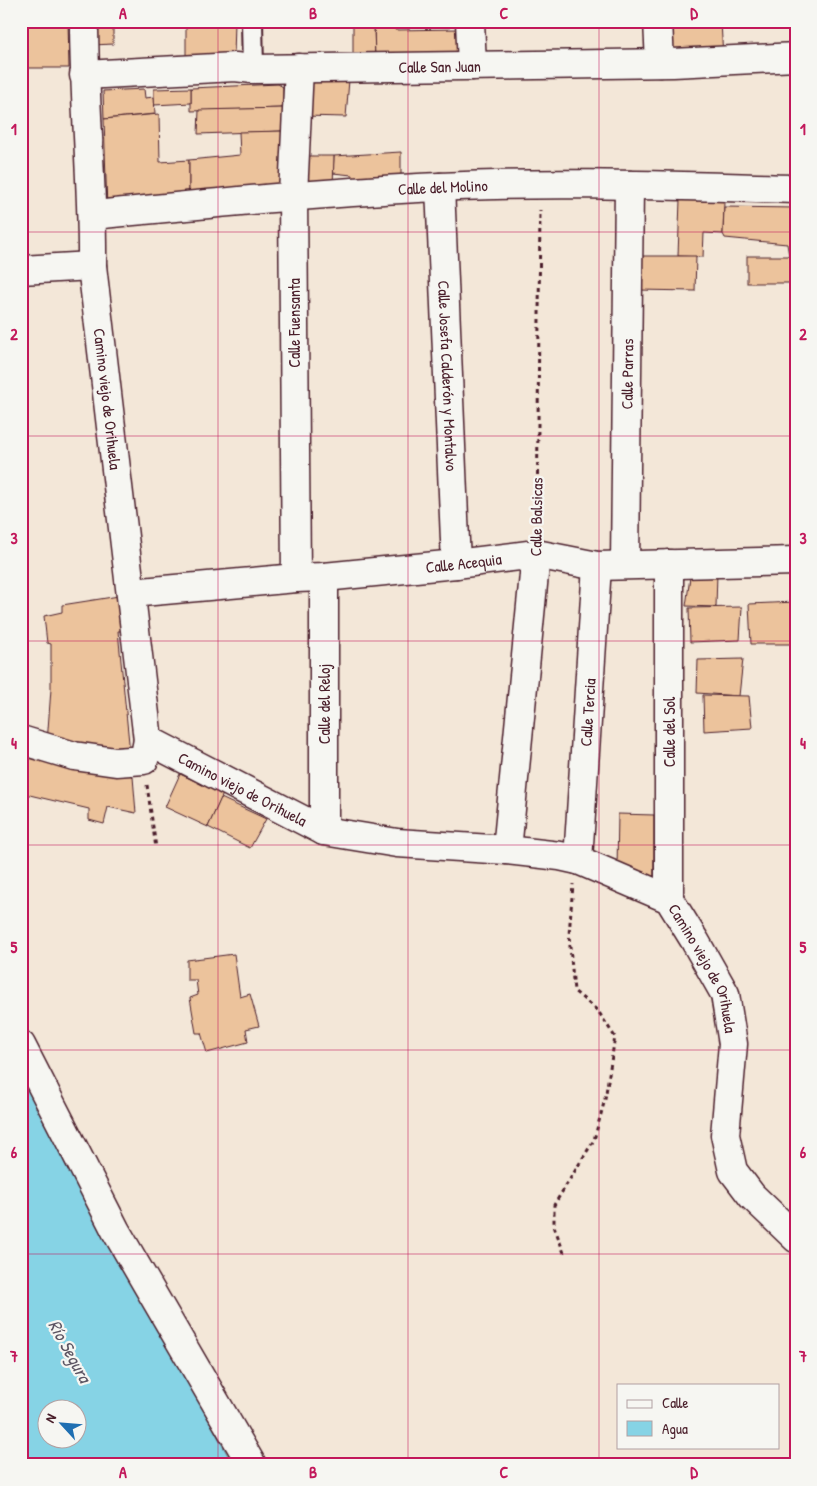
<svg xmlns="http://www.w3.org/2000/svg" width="817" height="1486" font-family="'Patrick Hand',sans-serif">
<rect width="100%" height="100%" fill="#f3e7d8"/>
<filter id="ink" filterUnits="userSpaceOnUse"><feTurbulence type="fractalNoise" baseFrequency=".02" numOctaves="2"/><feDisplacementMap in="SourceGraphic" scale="10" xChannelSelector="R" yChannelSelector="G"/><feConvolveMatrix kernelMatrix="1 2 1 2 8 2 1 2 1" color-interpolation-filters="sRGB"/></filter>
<g filter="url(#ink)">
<path fill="#86d3e5" stroke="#6e8b9b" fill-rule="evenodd" d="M21,1074l212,391h-206l-6,-10zM48,1408h30v30h-30z"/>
<g fill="#ecc39c" stroke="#4a1f2b">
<path d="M26,21h42l1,47h-42z"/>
<path d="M93,21h34l1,7h-15v16l-20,1z"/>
<path d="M186,21h49l-1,37 -48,1z"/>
<path d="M353,21h21l1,43h-22z"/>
<path d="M374,21h21v9l63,-1 1,23 -2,6 -82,2z"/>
<path d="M665,21h56l2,37 -50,1z"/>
<path d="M349,80l-3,37 -43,-1 5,-35z"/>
<path d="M278,84l5,3v21l-92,3v-23z"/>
<path d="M191,88v15l-37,2v-16z"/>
<path d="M144,89l1,9 9,-1 1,17 -51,5 -1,-28z"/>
<path d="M283,108v23l-85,3 1,-24z"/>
<path d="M159,114l1,48 29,-2v41l-82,8 -3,-90z"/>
<path d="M283,131v62l-94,8v-41l51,-5 -1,-23z"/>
<path d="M401,152v30l-50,2 1,-9 -19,-2 1,-17z"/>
<path d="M301,156h33l-1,32 -32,2z"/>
<path d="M680,200l44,1 -1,33 -19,-1 -1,24 -25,-1z"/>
<path d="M724,207l72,1v48h-7l-2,-12 -62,-6 -2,-4z"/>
<path d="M638,256h58l-1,35 -57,-1z"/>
<rect x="747" y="256" width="49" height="27"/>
<path d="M691,570l26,3 -1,34 -30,-1z"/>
<path d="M119,596l3,35h-4l12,122 -83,-10 4,-54v-45l-4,-1 -3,-27 18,-4v-7z"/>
<path d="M796,602v42h-45l-2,-40z"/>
<path d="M742,607l-2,33 -50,2 -1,-34z"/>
<path d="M743,659l-4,37 -42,-3 1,-33z"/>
<path d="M703,695l46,1 3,32 -48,3z"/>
<path d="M27,751l98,15 8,11 3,36 -28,-6 -4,17 -15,-4v-11l-68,-16 3,-13 -3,-1v-11z"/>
<path d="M180,774l43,20 -15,33 -43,-20z"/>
<path d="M221,798l45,21 -16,29 -42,-21z"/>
<path d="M618,814l36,1v62l-37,-9z"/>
<path d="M234,954l6,43 10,-3 9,32 -13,3 2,13 -41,11 -6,-20h-5l-6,-35 8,-3 -2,-15h-9v-20z"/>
</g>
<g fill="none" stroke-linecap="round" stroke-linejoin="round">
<defs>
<path id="pedestrian" d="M252,21l1,48"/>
<g id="minor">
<path d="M470,21l2,45"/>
<path d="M658,21l2,42"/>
<path id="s1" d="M84,75l151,-8 18,2 420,-6 123,-6"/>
<path id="s2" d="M440,187l16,377"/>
<path id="s3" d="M92,215c116,-11 232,-23 348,-28 118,-6 237,-1 356,2"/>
<path d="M21,270l71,-4"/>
<path id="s4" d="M625,564l4,-379"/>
<path d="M324,577v254"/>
<path d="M296,578l-3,-383 6,-127"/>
<path id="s5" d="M131,593l165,-15 28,-1 132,-13 80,-10 61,12 199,-5"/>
<path d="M21,740l53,16 42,6 28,-2 4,-20"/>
<path d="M507,850l29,-296"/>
<path id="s6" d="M578,860l19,-294"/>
<path d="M669,899v-335"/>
<path d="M21,1045l95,186 136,234"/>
</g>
<g id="secondary">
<path id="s7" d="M84,21c0,82 9,163 8,245l56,474 176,91 73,12 110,7 53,6 18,4 91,39 26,42 30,53 8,50 -8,91 8,36 19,25 44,42"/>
</g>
</defs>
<use href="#pedestrian" stroke="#4a1f2b" stroke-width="24"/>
<use href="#minor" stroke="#4a1f2b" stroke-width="31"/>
<use href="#secondary" stroke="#4a1f2b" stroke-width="31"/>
<g stroke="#4a1f2b" stroke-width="3" stroke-dasharray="4 4" stroke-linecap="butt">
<path d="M537,531l3,-321"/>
<path d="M147,785l9,63"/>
<path d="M564,1253l-10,-27v-21l40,-65 11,-41 10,-62 -17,-26 -24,-20 -5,-56 4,-51"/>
</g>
<use href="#pedestrian" stroke="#f6f6f2" stroke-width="20"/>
<use href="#minor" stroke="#f6f6f2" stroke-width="28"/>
<use href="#secondary" stroke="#f6f6f2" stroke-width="28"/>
</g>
</g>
<path fill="none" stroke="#c2185b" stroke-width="1" stroke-opacity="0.55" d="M218,21v1444M408,21v1444M599,21v1444M21,232h775M21,436h775M21,641h775M21,845h775M21,1050h775M21,1254h775"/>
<g text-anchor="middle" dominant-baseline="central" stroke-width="4.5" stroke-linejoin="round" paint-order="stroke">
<g font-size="16" fill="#4a1f2b" stroke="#f6f6f2">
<text stroke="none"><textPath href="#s1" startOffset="356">Calle San Juan</textPath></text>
<text stroke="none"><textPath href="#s3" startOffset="352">Calle del Molino</textPath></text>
<text transform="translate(294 323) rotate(-90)">Calle Fuensanta</text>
<text stroke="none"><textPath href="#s4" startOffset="190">Calle Parras</textPath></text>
<text stroke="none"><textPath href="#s2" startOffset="189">Calle Josefa Calderón y Montalvo</textPath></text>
<text stroke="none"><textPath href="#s7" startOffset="379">Camino viejo de Orihuela</textPath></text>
<text transform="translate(536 517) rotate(-89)">Calle Balsicas</text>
<text stroke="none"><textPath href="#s5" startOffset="334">Calle Acequia</textPath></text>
<text transform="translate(324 704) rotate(-90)">Calle del Reloj</text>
<text stroke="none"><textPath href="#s6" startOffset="148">Calle Tercia</textPath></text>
<text transform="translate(669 732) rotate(-90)">Calle del Sol</text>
<text stroke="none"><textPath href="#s7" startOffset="829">Camino viejo de Orihuela</textPath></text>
<text stroke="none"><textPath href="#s7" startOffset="1354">Camino viejo de Orihuela</textPath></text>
</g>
<g font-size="18" font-style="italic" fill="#5c5563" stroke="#f6f6f2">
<text transform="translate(70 1351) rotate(61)">Río Segura</text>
</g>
</g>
<rect width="817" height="1486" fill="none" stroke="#f6f6f2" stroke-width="55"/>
<rect x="617" y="1384" width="162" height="65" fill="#f6f6f2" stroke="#b1a0a2"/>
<rect x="627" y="1400" width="25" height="8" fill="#f6f6f2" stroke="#b1a0a2"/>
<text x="662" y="1408" font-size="15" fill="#4a1f2b">Calle</text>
<rect x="627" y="1421" width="25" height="15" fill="#86d3e5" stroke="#b1a0a2"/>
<text x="662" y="1434" font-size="15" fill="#4a1f2b">Agua</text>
<g transform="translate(62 1424) rotate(296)"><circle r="24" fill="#f6f6f2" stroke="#b1a0a2"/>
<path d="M0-4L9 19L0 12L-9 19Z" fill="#1f6fb2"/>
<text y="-8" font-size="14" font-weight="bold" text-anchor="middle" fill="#4a1f2b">N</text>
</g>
<rect x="28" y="28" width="762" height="1430" fill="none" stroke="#c2185b" stroke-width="2"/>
<g font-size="16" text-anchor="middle" font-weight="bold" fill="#c2185b">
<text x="123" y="19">A</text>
<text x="313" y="19">B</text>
<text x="504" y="19">C</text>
<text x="694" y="19">D</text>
<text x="14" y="135">1</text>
<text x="803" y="135">1</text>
<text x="14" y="340">2</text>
<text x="803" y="340">2</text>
<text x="14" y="544">3</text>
<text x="803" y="544">3</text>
<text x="14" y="749">4</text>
<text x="803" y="749">4</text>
<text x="14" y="953">5</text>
<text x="803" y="953">5</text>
<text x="14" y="1158">6</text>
<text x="803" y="1158">6</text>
<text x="14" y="1362">7</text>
<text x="803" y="1362">7</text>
<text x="123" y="1478">A</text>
<text x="313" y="1478">B</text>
<text x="504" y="1478">C</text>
<text x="694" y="1478">D</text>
</g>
</svg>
